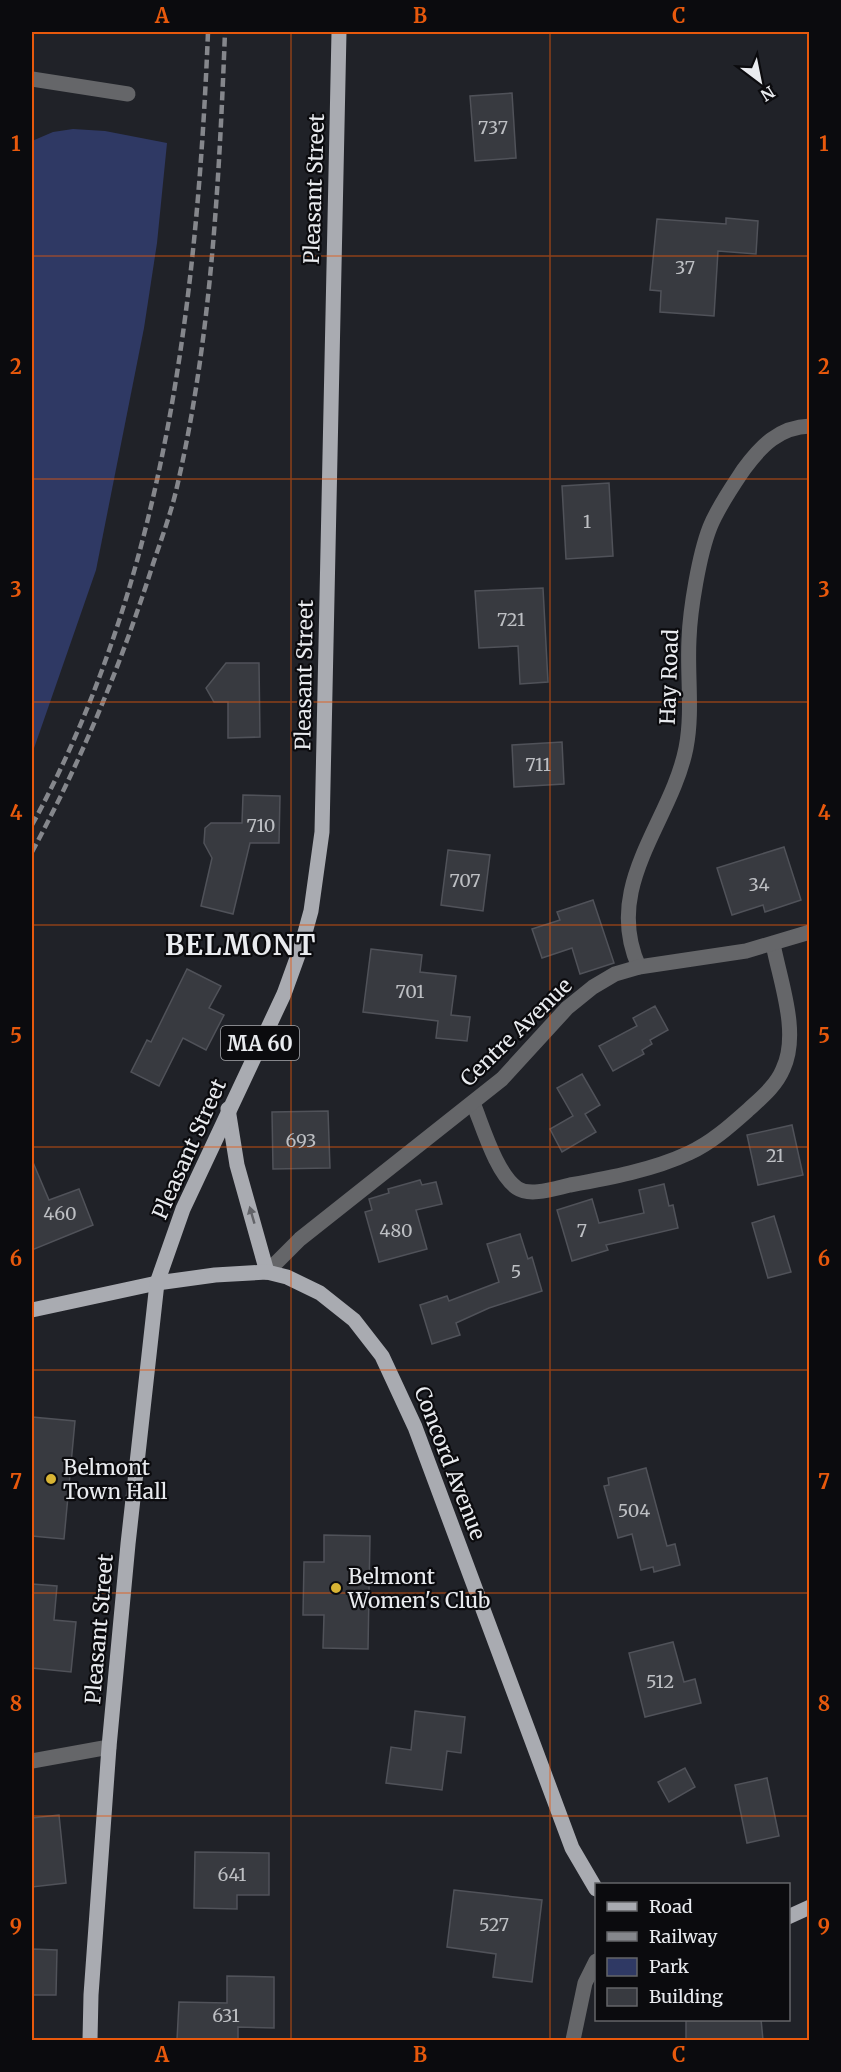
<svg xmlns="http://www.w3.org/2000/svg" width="841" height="2072" font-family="Merriweather,serif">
<rect width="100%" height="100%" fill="#202228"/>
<path fill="#2f3964" d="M73,129l32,2 62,12 -10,100 -13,85 -48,242 -64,184v-613l21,-9z"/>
<g fill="#383a40" stroke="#505259" stroke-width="1.5">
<path d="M512,93l4,65 -41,3 -5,-65z"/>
<path d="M726,218l32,3 -2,33 -38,-3 -4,65 -54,-4 1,-21 -11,-1 7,-71 69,5z"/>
<path d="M609,483l4,73 -47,3 -4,-73z"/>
<path d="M543,588l5,94 -28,2 -2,-38 -39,2 -4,-57z"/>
<path d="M226,663h33l1,74 -32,1v-36h-14l-8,-14z"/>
<path d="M562,742l2,42 -50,3 -2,-42z"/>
<path d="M243,795l37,1 -1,47h-29l-17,71 -32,-8 11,-48 -8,-15 1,-15 6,-5h31z"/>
<path d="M784,847l17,53 -36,12 -2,-7 -31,10 -15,-47z"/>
<path d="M448,850l42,5 -7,56 -42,-6z"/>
<path d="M593,900l21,63 -34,11 -8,-26 -30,10 -10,-29 28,-9 -3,-8z"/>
<path d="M371,949l51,6 -2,17 36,4 -5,39 19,2 -3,24 -31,-3 2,-17 -75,-9z"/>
<path d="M187,969l34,17 -12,22 15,7 -18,35 -23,-12 -24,48 -28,-14 16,-32 4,2z"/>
<path d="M655,1006l13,24 -18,10 2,4 -10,6 2,4 -31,17 -14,-25 38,-20 -4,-8z"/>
<path d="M582,1074l18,31 -15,9 11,18 -34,20 -12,-23 23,-13 -16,-28z"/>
<path d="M328,1111l2,57 -57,1 -1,-57z"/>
<path d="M792,1125l11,50 -45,10 -11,-50z"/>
<path d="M32,1160l17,40 30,-11 14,36 -61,25z"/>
<path d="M420,1180l2,5 14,-3 6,22 -26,6 11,39 -48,13 -14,-50 7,-2 -3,-11 20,-6 -1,-4z"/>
<path d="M664,1184l5,22 4,-1 5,23 -72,17 2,5 -36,11 -15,-51 35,-11 7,24 45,-10 -5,-23z"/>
<path d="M774,1216l17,56 -23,6 -16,-55z"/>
<path d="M520,1234l8,25 4,-2 10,34 -53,17 -33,15 4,12 -28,9 -12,-39 27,-9 2,5 50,-19 -12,-38z"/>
<path d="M32,1417l43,4 -11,118 -32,-3z"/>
<path d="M646,1468l21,78 8,-2 5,21 -26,7 -1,-5 -12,3 -9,-36 -14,4 -14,-52 5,-1 -1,-7z"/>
<path d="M324,1535l46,1 -2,113 -45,-1 1,-33h-21l1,-53h20z"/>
<path d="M32,1584l25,2 -3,34 22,2 -5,50 -39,-4z"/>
<path d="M673,1642l11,40 11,-3 6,24 -56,14 -16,-64z"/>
<path d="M415,1711l50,6 -4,36 -14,-2 -5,39 -56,-7 5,-36 20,3z"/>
<path d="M685,1768l10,19 -26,15 -11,-20z"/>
<path d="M767,1778l12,58 -32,7 -12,-58z"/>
<path d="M59,1815l7,68 -34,4v-69z"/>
<path d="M195,1852l74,1v42h-32v14l-43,-1z"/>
<path d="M454,1890l88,10 -10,82 -39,-5 3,-23 -49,-7z"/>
<path d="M32,1949l25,1 -1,45h-24z"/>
<path d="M227,1976l47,1v51l-36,-1v13h-61l2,-38 48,1z"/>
<path d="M686,2019h75l2,21h-77z"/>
</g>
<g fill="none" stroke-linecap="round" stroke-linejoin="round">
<g stroke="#656669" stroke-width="15">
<path d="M32,79l96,15"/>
<path d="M639,967c-37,-82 32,-144 47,-219 7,-36 1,-73 3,-109 1,-29 10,-84 21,-112 8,-20 22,-40 34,-58 17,-23 35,-42 66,-43"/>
<path d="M473,1103c10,24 23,70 44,85 13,9 39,0 53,-3 39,-7 83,-15 119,-32 22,-10 41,-27 59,-43 13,-12 28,-24 35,-41 17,-36 -3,-88 -10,-125"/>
<path d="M267,1272l33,-33 202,-160 65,-71 26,-21 22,-13 24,-7 107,-16 64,-19"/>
<path d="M32,1761l77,-14"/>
<path d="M573,2040l12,-57 11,-22"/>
</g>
<g stroke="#a9abb1" stroke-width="15">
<path d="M228,1109l9,56 30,107"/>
<path d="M32,1310l125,-27 58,-8 52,-3 20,5 33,16 34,27 28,36 33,71 157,421 24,41"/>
<path d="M788,1917l22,-10"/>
<path d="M90,2040l1,-45 18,-248 19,-203 29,-261 26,-74 101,-215 17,-47 10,-36 11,-79 17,-800"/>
</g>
<g stroke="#85878c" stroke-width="4.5" stroke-dasharray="9 4.5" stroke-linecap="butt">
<path d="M32,825c132,-242 165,-522 176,-793"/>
<path d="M32,852c50,-93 89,-187 121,-288 8,-24 17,-48 23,-73 35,-149 43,-307 49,-459"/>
</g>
</g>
<defs><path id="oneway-solid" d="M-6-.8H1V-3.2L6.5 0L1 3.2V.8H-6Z" transform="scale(1.5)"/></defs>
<use fill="#626368" href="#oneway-solid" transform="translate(252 1215) rotate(-106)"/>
<path fill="none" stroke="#e8590c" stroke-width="1.5" stroke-opacity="0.55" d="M291,32v2008M550,32v2008M32,256h778M32,479h778M32,702h778M32,925h778M32,1147h778M32,1370h778M32,1593h778M32,1816h778"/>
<g fill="#d8b434" stroke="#0b0b0e" stroke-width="2">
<circle cx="51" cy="1479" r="6"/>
<circle cx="336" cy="1588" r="6"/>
</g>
<g text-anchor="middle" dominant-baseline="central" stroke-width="4.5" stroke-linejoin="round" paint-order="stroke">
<g font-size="18" fill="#bdbfc3">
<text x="493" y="127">737</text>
<text x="685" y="267">37</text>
<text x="587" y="521">1</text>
<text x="511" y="619">721</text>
<text x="538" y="764">711</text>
<text x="261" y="825">710</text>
<text x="465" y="880">707</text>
<text x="759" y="884">34</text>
<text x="410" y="991">701</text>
<text x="301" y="1140">693</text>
<text x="775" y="1155">21</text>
<text x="60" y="1213">460</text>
<text x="396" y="1230">480</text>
<text x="582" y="1230">7</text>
<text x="516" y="1271">5</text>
<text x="634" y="1510">504</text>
<text x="660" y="1681">512</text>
<text x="232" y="1874">641</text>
<text x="494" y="1924">527</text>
<text x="226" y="2015">631</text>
</g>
<rect fill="#0b0b0e" stroke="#a6a8ac" stroke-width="1.5" x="221" y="1026" width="78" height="34" rx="4.5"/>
<g font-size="20" font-weight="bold" fill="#e9ebef">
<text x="260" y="1043">MA 60</text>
</g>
<g font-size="21" fill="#e9ebef" stroke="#0b0b0e">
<text transform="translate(314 189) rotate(-88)">Pleasant Street</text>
<text transform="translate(304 675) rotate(-89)">Pleasant Street</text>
<text transform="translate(669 677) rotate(-88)">Hay Road</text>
<text transform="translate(516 1032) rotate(-44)">Centre Avenue</text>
<text transform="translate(189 1149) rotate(-66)">Pleasant Street</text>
<text transform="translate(450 1463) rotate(69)">Concord Avenue</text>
<text transform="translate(99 1629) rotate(-85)">Pleasant Street</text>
</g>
<g font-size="21" fill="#e9ebef" stroke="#0b0b0e" text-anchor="start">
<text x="63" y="1467">Belmont<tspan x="63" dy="24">Town Hall</tspan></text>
<text x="348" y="1576">Belmont<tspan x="348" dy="24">Women's Club</tspan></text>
</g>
<g font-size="27" font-weight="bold" letter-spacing="1.5" fill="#e9ebef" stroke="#0b0b0e">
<text x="241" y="945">BELMONT</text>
</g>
</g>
<rect width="841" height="2072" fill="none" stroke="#0b0b0e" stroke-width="66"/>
<rect x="595" y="1883" width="195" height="138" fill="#0b0b0e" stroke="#646568" stroke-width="1.5"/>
<rect x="607" y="1902" width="30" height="9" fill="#a9abb1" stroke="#646568" stroke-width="1.5"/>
<text x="649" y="1913" font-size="18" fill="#e9ebef">Road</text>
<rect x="607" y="1932" width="30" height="9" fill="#85878c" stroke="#646568" stroke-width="1.5"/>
<text x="649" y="1943" font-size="18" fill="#e9ebef">Railway</text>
<rect x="607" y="1958" width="30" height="18" fill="#2f3964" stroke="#646568" stroke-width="1.5"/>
<text x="649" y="1973" font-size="18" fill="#e9ebef">Park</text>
<rect x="607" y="1988" width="30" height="18" fill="#383a40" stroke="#646568" stroke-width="1.5"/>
<text x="649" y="2003" font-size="18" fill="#e9ebef">Building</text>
<g transform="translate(760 81) rotate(148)" stroke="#0b0b0e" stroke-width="4.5" paint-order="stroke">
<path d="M0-4.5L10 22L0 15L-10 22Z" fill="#e9ebef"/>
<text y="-9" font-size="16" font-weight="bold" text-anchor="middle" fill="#e9ebef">N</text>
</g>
<rect x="33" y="33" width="775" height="2006" fill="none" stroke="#e8590c" stroke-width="2"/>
<g font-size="20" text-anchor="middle" font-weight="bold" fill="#e8590c">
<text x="162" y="23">A</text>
<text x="420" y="23">B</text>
<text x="679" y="23">C</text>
<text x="16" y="151">1</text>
<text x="824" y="151">1</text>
<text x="16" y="374">2</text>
<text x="824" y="374">2</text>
<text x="16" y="597">3</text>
<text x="824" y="597">3</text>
<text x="16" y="820">4</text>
<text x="824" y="820">4</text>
<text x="16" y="1043">5</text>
<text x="824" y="1043">5</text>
<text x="16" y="1266">6</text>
<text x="824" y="1266">6</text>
<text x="16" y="1489">7</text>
<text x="824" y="1489">7</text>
<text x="16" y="1711">8</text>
<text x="824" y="1711">8</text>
<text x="16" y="1934">9</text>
<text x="824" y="1934">9</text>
<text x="162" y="2062">A</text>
<text x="420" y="2062">B</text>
<text x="679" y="2062">C</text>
</g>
</svg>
